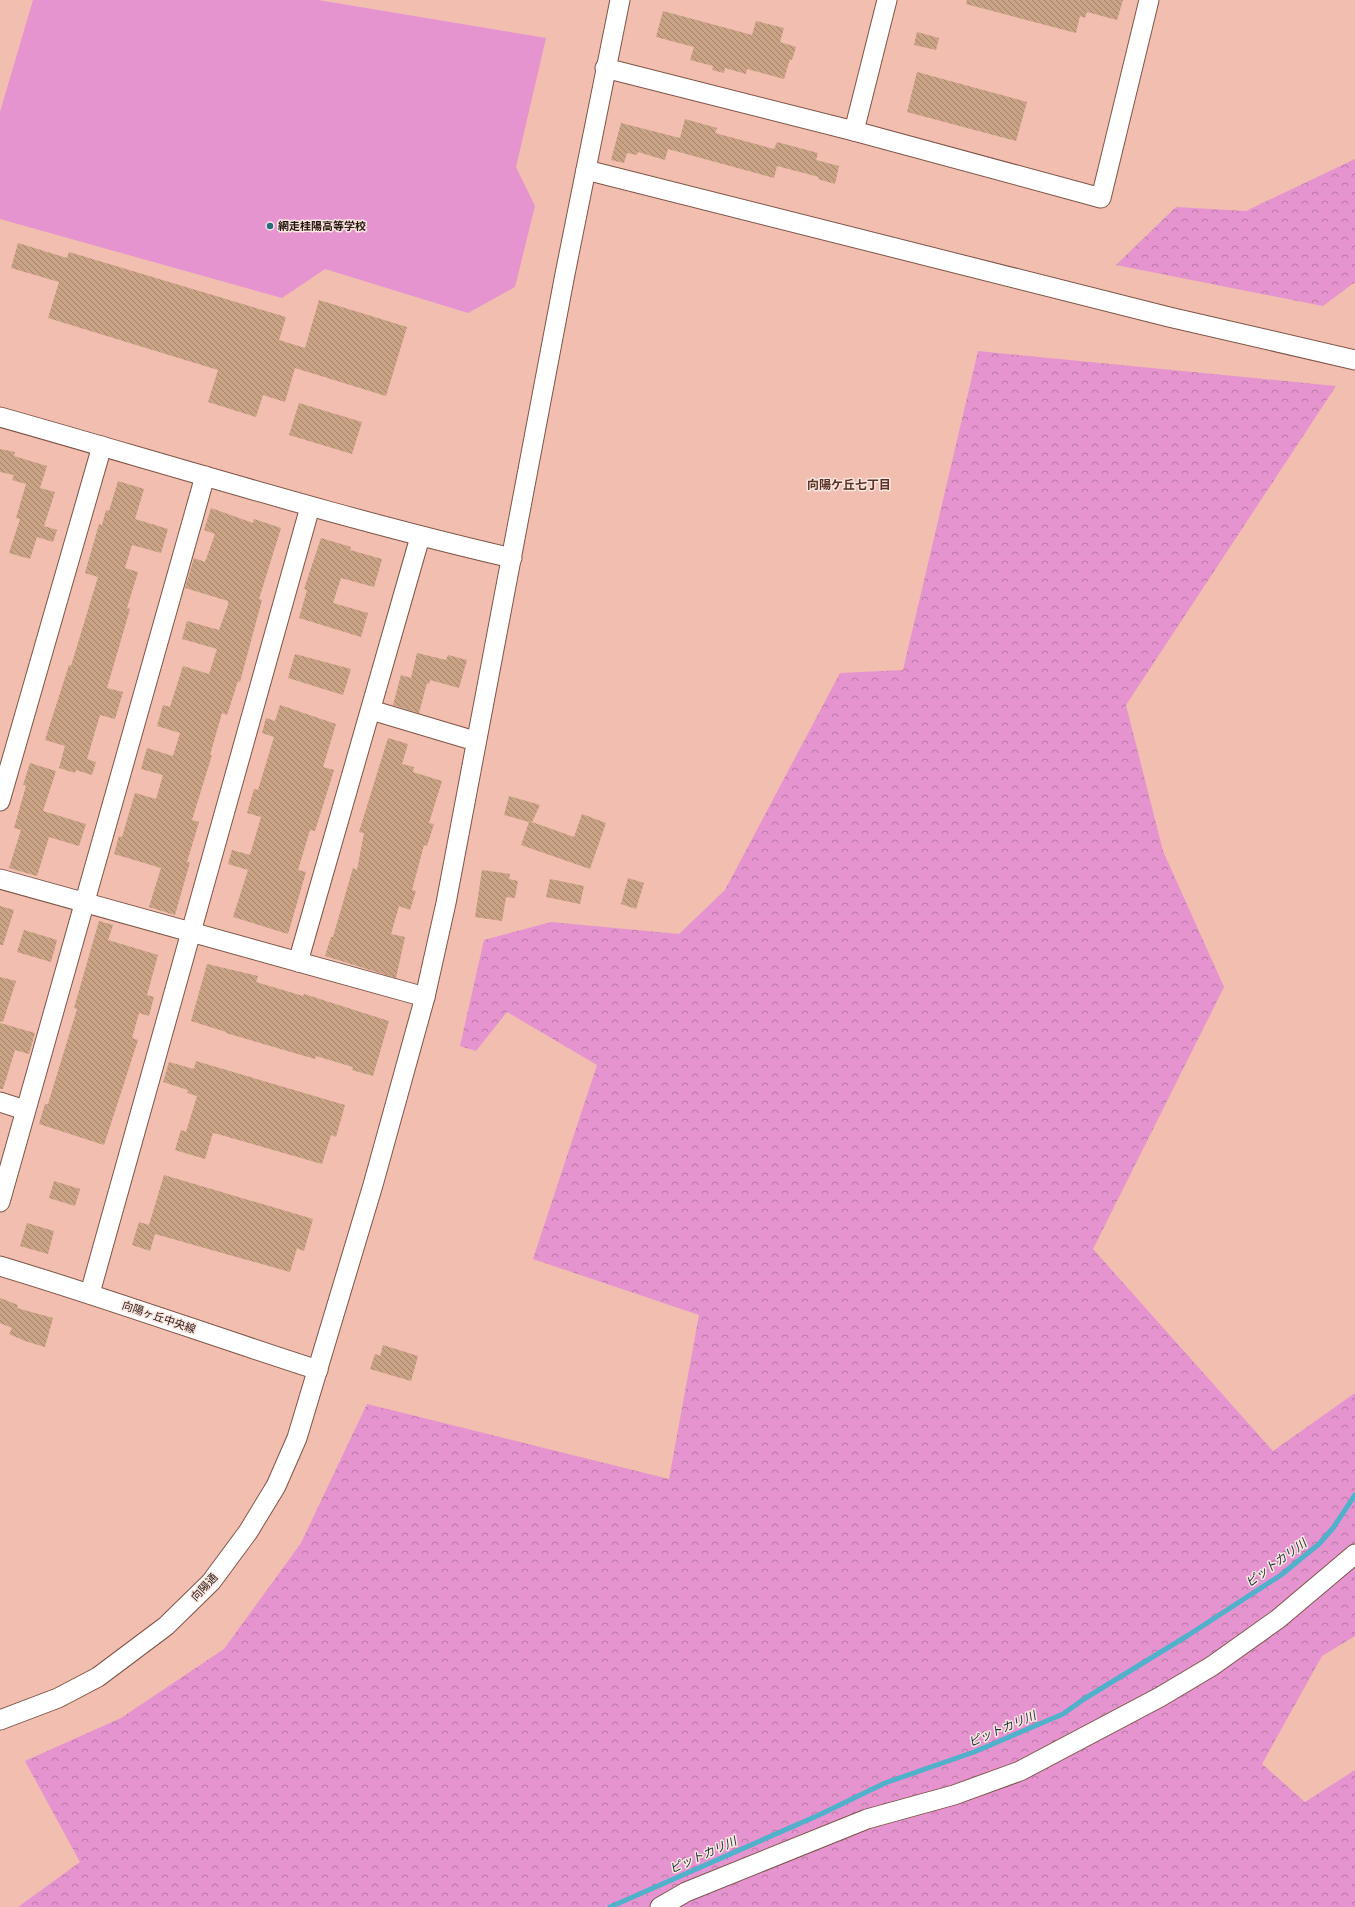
<svg xmlns="http://www.w3.org/2000/svg" width="1355" height="1907" font-family="'Asap Condensed','Noto Sans JP',sans-serif">
<defs>
<pattern id="forest-crowns" width="20" height="18" patternUnits="userSpaceOnUse"><rect width="20" height="18" fill="#e594cf"/><path d="M2 6a3 3 0 1 1 6 0M12 15a3 3 0 1 1 6 0" fill="none" stroke="#b978a6"/></pattern>
<pattern id="building-back-hatch" width="6" height="6" patternUnits="userSpaceOnUse"><rect width="6" height="6" fill="#caa285"/><path d="M-1 5l2 2M0 0l6 6M5-1l2 2" fill="none" stroke="#a4836b"/></pattern>
</defs>
<rect width="100%" height="100%" fill="#f1beaf"/>
<g fill="url(#forest-crowns)">
<path d="M1355,159v123l-32,24 -207,-41 60,-58 70,4z"/>
<path d="M978,351l358,35 -210,319 37,146 61,136 -131,262 180,202 82,-58v243l-33,20 -60,108 43,38 50,-32v137h-1337l62,-45 -55,-101 96,-43 103,-69 77,-106 66,-139 302,75 30,-164 -166,-56 64,-194 -90,-53 -31,39 -16,-5 24,-106 67,-18 128,12 46,-44 115,-217 63,-3z"/>
</g>
<path fill="#e594cf" d="M33,0h285l228,38 -30,129 19,39 -20,81 -47,26 -143,-44 -43,29 -282,-79v-107z"/>
<g fill="none" stroke-linecap="round" stroke-linejoin="round">
<path stroke="#4fb1ca" stroke-width="5" d="M610,1907l209,-92 66,-32 89,-31 89,-38 21,-15 103,-63 94,-61 38,-31 14,-16 22,-33"/>
</g>
<g fill="url(#building-back-hatch)">
<path d="M967,0h156l-6,20 -30,-8 -2,6 -5,-2 -4,17 -110,-29z"/>
<path d="M663,11l89,24 4,-14 28,7 -4,14 16,5 -4,13 -2,-1 -6,20 -37,-10 -1,5 -21,-6 -1,5 -12,-3 1,-4 -23,-6 4,-13 -38,-10z"/>
<path d="M917,32l22,6 -3,12 -22,-5z"/>
<path d="M917,72l110,30 -11,39 -109,-29z"/>
<path d="M685,119l32,9 -2,5 59,16 3,-7 41,11 -2,7 23,6 -4,18 -17,-5 1,-2 -42,-11 -3,12 -106,-29 -3,11 -27,-8 -1,3 -10,-2 -3,10 -13,-3 10,-37 59,15z"/>
<path d="M18,243l49,15 2,-6 217,65 -7,23 26,8 14,-48 88,27 -21,69 -91,-28 -10,34 -22,-7 -7,22 -48,-15 10,-32 -170,-52 11,-36 -48,-14z"/>
<path d="M299,403l63,19 -10,32 -63,-19z"/>
<path d="M0,449l15,3 -1,4 33,10 -7,22 15,4 -11,34 13,4 -4,12 -16,-5 -7,22 -21,-6 11,-34 -4,-1 10,-34 -14,-4 2,-5 -14,-3z"/>
<path d="M118,481l26,8 -9,30 33,10 -7,24 -29,-8 -7,23 13,4 -11,36 3,1 -23,79 16,4 -8,27 -15,-4 -13,44 9,3 -4,13 -16,-5 -1,3 -16,-5 6,-22 -20,-6 24,-75 2,1 27,-89 -13,-4 14,-49 3,1 4,-15 3,1z"/>
<path d="M211,508l42,15 1,-4 27,9 -22,71 3,1 -22,82 -2,-1 -11,34 -5,-2 -12,42h2l-20,65 7,2 -12,40h3l-15,53 -26,-8 12,-39 -47,-14 5,-18 3,1 13,-44 21,6 7,-24 -22,-6 6,-21 26,8 7,-23 -23,-7 6,-21 7,2 13,-41 26,8 8,-25 -35,-10 5,-18 32,9 9,-25v-4l-43,-13 9,-30 11,4 10,-28 -11,-4z"/>
<path d="M321,538l30,9 -1,3 32,9 -8,28 -33,-9 -8,25 35,10 -7,24 -62,-19 8,-28 -3,-1z"/>
<path d="M417,653l29,7 2,-5 19,5 -8,28 -29,-8 -1,4 -2,-1 -8,30 -26,-8 8,-30 10,3z"/>
<path d="M295,654l56,15 -8,26 -55,-17z"/>
<path d="M280,705l56,19 -13,43 11,3 -19,61 -5,-1 -12,40 8,2 -18,62 -55,-17 15,-47 -20,-6 4,-14 18,5 11,-38 -14,-4 7,-24 4,1 16,-53 -12,-4 4,-15 9,3z"/>
<path d="M388,738l20,6 -6,20 12,3 -1,5 29,9 -13,42 5,1 -7,22 -3,-1 -12,45 4,1 -6,19 -11,-4 -8,28 14,3 -9,41 -71,-22 6,-19h2l20,-69 4,2 7,-37 -5,-1z"/>
<path d="M30,763l26,8 -13,40 43,13 -7,22 -30,-9 -12,39 -28,-8 12,-38 -7,-2 12,-42 -3,-1z"/>
<path d="M509,796l31,9 -8,17 42,15 8,-23 24,9 -16,46 -69,-24 8,-23 -25,-7z"/>
<path d="M482,870l28,4 -1,5 9,2 -3,17 -9,-1 -4,24 -27,-4z"/>
<path d="M628,878l16,5 -8,26 -15,-5z"/>
<path d="M550,879l34,7 -4,18 -34,-7z"/>
<path d="M0,906l14,4 -11,35h-3z"/>
<path d="M99,921l14,4 -5,15 50,15 -11,40 7,2 -5,19 -10,-3 -7,25 6,2 -34,105 -65,-21 6,-20h3l29,-95 -3,-1z"/>
<path d="M24,930l33,10 -6,22 -34,-10z"/>
<path d="M207,964l51,12 -2,6 47,14 1,-2 85,27 -16,55 -21,-6 1,-3 -37,-11 -1,3 -89,-26v-1l-35,-11z"/>
<path d="M0,977l16,4 -13,41 -3,-1z"/>
<path d="M0,1023l35,10 -6,21 -14,-4 -12,39h-3z"/>
<path d="M196,1061l149,44 -9,32 -5,-2 -9,29 -108,-31h-1l-8,26 -30,-9 6,-20 5,2 11,-36 -10,-3 1,-3 -25,-8 6,-20 25,7z"/>
<path d="M164,1175l149,44 -9,32 -7,-3 -7,24 -135,-38 -5,17 -18,-6 7,-23 10,3z"/>
<path d="M54,1181l26,8 -5,17 -26,-8z"/>
<path d="M27,1223l27,8 -6,23 -28,-8z"/>
<path d="M0,1298l18,7 -1,3 36,10 -8,29 -20,-6 -16,-7 3,-6 -12,-5z"/>
<path d="M383,1345l35,11 -7,25 -41,-12 5,-15 5,2z"/>
</g>
<g fill="none" stroke-linecap="round" stroke-linejoin="round">
<defs>
<g id="minor">
<path d="M605,68l249,63 247,67 48,-198"/>
<path d="M854,131l33,-131"/>
<path d="M586,170l583,147 186,43"/>
<path d="M0,417c170,48 339,101 512,141"/>
<path d="M371,710l104,31"/>
<path d="M0,801l102,-355"/>
<path d="M0,879l425,118"/>
<path d="M298,962l122,-425"/>
<path d="M0,1102l25,8"/>
<path d="M0,1202l205,-726"/>
<path d="M0,1266c107,32 212,70 318,104"/>
<path d="M90,1293l220,-786"/>
<path d="M0,1720l58,-22 40,-21 68,-51 45,-44 37,-50 28,-46 21,-48 76,-253 52,-188 21,-94 119,-629 55,-274"/>
<path d="M660,1907l26,-15 181,-73 87,-24 66,-24 140,-74 52,-31 66,-47 77,-65"/>
</g>
</defs>
<use href="#minor" stroke="#7f5447" stroke-width="21"/>
<use href="#minor" stroke="#fff" stroke-width="19"/>
</g>
<circle fill="#286c7d" stroke="#fce7e1" stroke-width="1.5" cx="270" cy="226" r="4"/>
<g text-anchor="middle" dominant-baseline="central" stroke-width="3" stroke-linejoin="round" paint-order="stroke">
<g font-size="11" font-weight="bold" fill="#24130e" stroke="#fce7e1" text-anchor="start">
<text x="278" y="226">網走桂陽高等学校</text>
</g>
<g font-size="11" fill="#24130e" stroke="#fce7e1">
<text transform="translate(159 1317) rotate(19)">向陽ヶ丘中央線</text>
<text transform="translate(204 1587) rotate(-47)">向陽通</text>
</g>
<g font-size="12" font-weight="bold" fill="#593126" stroke="#fce7e1">
<text x="849" y="485">向陽ケ丘七丁目</text>
</g>
<g font-size="12" font-style="italic" fill="#102f37" stroke="#fce7e1">
<text transform="translate(1276 1563) rotate(-36)">ピットカリ川</text>
<text transform="translate(1002 1729) rotate(-23)">ピットカリ川</text>
<text transform="translate(703 1855) rotate(-24)">ピットカリ川</text>
</g>
</g>
</svg>
